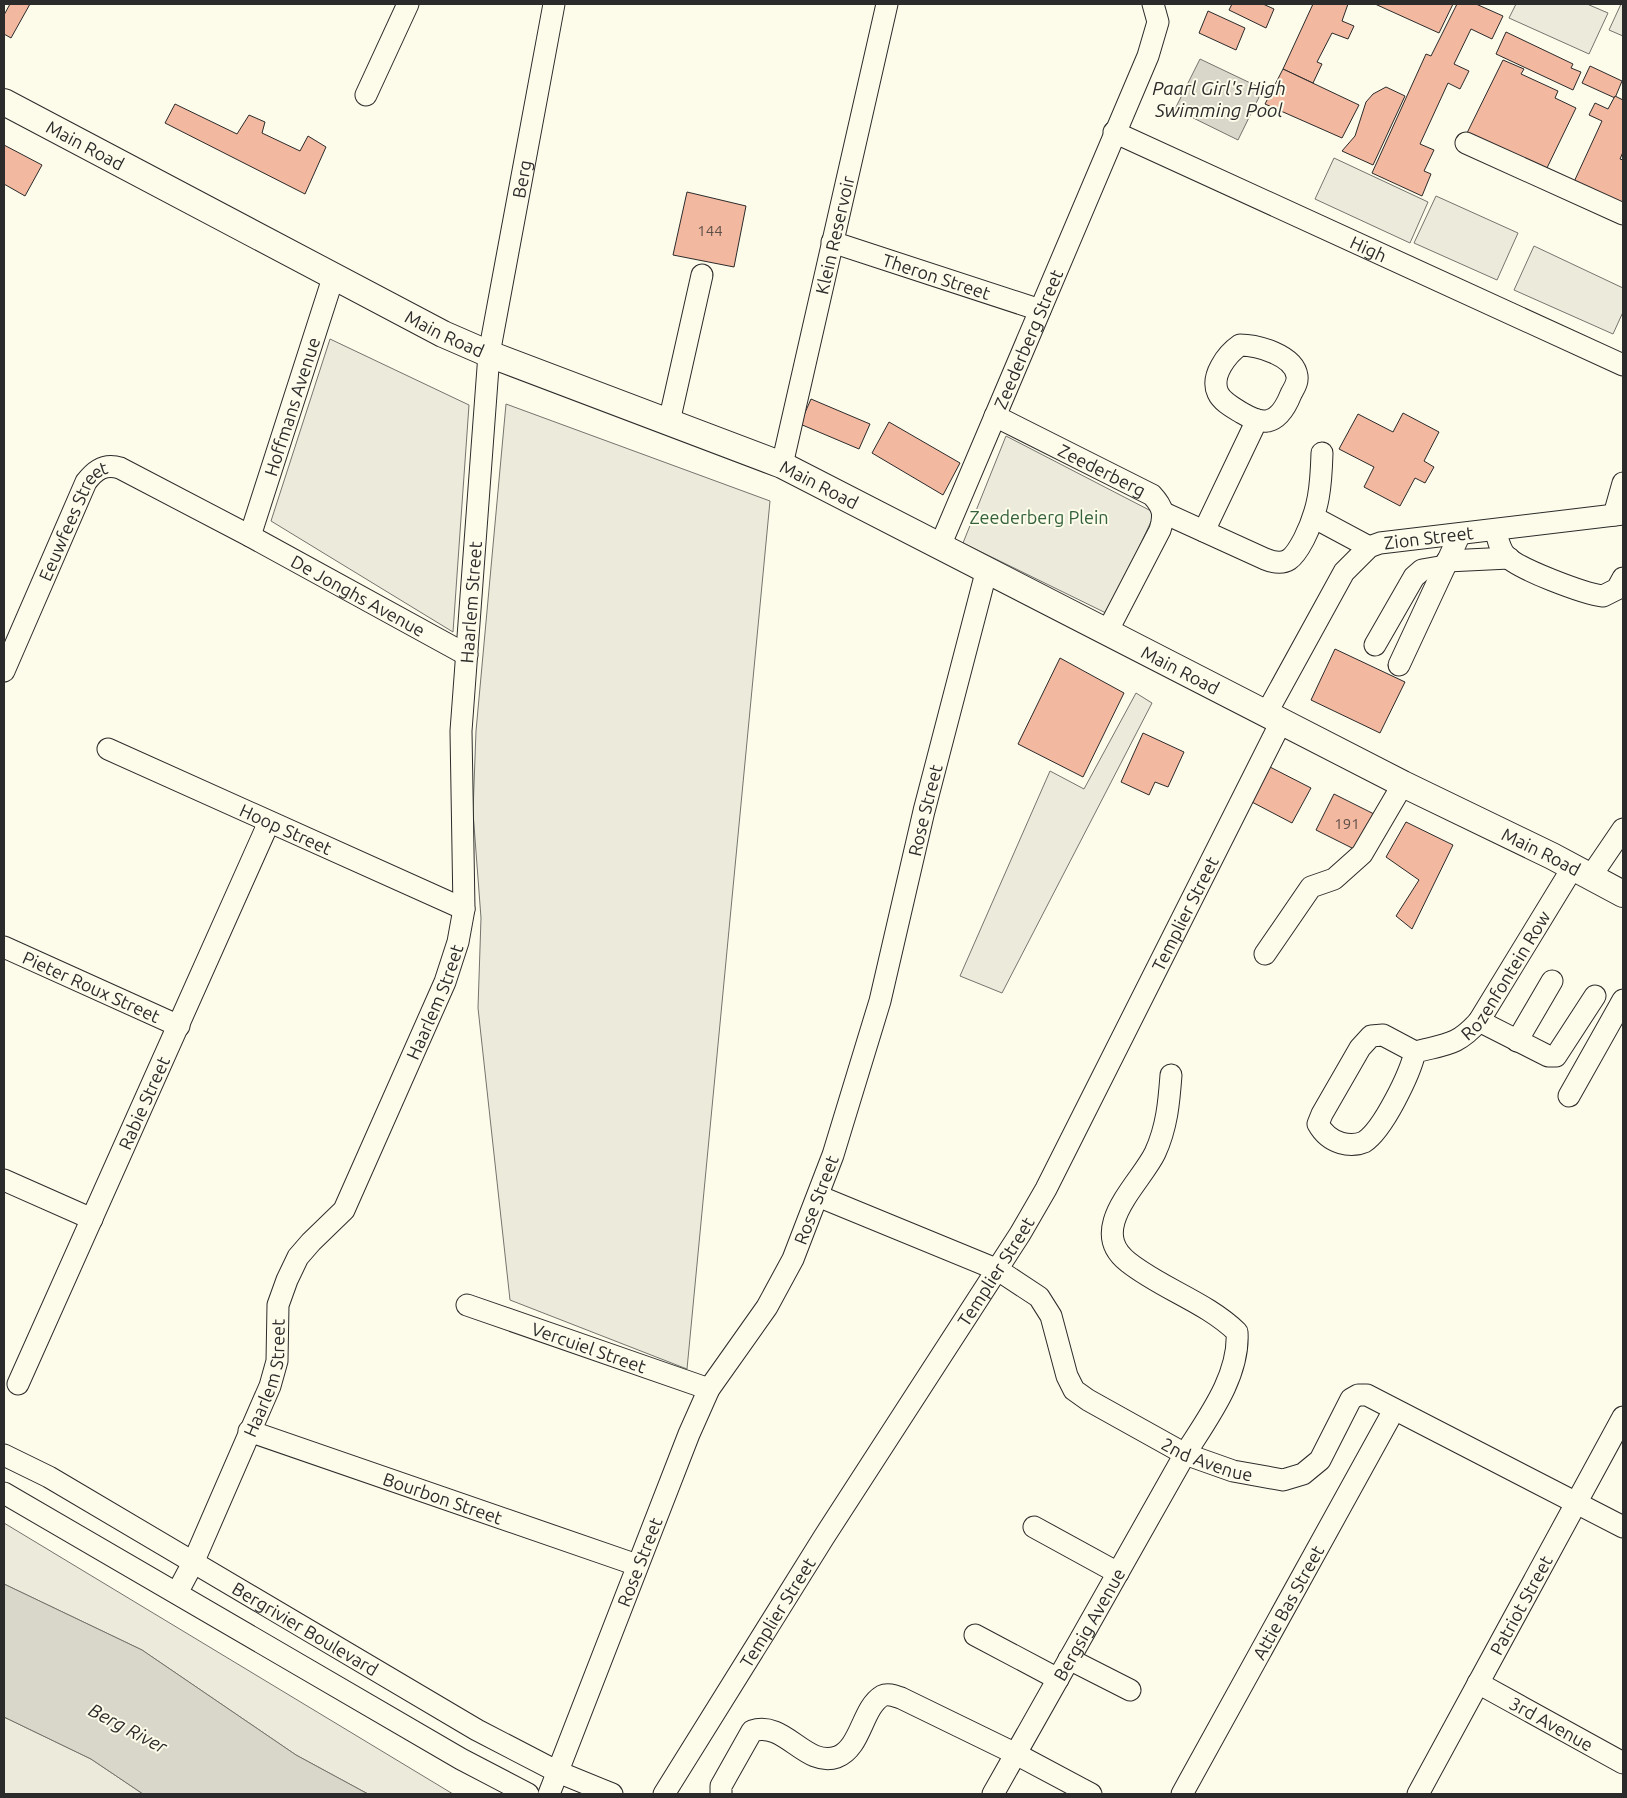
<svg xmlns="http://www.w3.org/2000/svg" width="1627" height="1798" font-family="Ubuntu,sans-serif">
<rect width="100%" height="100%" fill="#fdfbea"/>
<g fill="#ecebdb" stroke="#74746e">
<path d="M1516,4h71l21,9 -19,41 -80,-36z"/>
<path d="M1621,4h2v32l-14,-6z"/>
<path d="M1334,158l94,44 -18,41 -95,-44z"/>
<path d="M1436,196l82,37 -21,47 -83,-37z"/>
<path d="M1534,246l89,42v24l-10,22 -99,-44z"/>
<path d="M506,404l264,97 -83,868 -177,-69 -32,-292 3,-90 -8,-106 3,-81z"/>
<path d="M1006,436l149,77 -47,101 -145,-71z"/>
<path d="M4,1523l449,271h-85l-72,-39 -154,-105 -138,-66z"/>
<path d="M4,1717l87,42 52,35h-139z"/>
</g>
<g fill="#eceadb" stroke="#74746e">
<path d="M330,339l139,66 -16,227 -182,-111z"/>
<path d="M1136,693l16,10 -150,290 -42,-17 90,-205 34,18z"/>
</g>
<g fill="#d8d7c9" stroke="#74746e">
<path d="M1200,59l63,30 -25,51 -63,-31z"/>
<path d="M4,1584l138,66 154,105 72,39h-225l-52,-35 -87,-42z"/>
</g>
<g fill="#f2b8a0" stroke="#2b2b2b">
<path d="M10,4h20l-19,34 -7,-4v-19z"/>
<path d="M1232,4h31l11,5 -8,19 -37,-18z"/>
<path d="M1313,4h35l-6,17 12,5 -6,13 -16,-6 -15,29 5,2 -9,19 -30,-14z"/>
<path d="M1375,4h78l-14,29z"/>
<path d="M1457,4h19l27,12 -11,23 -21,-10 -17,35 15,7 -9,18 -12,-6 -28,61 14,6 -10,21 7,3 -9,22 -50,-23 54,-119 5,2z"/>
<path d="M1208,11l37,17 -9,22 -37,-17z"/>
<path d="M1506,32l67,32 -2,4 10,4 -8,18 -77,-36z"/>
<path d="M1503,60l21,9 -3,5 37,17 -3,7 21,10 -31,64 -79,-37z"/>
<path d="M1590,66l32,15 -7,17 -33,-15z"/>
<path d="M1283,69l76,36 -17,33 -77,-34z"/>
<path d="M1386,87l19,9 -32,69 -31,-14 13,-15 11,-34 7,-8z"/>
<path d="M1615,96l8,4v52l-3,7 3,1v48l-50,-24 29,-63 -13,-6 6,-12 13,6z"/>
<path d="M175,104l62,30 12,-19 16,7 -3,11 38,18 8,-15 18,11 -21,47 -140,-71z"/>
<path d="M4,145l38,20 -17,31 -21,-12z"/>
<path d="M687,192l59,14 -12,61 -61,-12z"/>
<path d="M811,399l59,25 -11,25 -59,-25z"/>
<path d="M1403,413l36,19 -15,29 10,6 -9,16 -10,-5 -15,28 -36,-19 10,-20 -35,-18 19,-35 35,18z"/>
<path d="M889,422l71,41 -17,32 -71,-42z"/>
<path d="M1335,649l70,33 -25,51 -69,-33z"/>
<path d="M1060,658l64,35 -41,84 -65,-33z"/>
<path d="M1143,733l41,19 -16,35 -13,-5 -6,13 -28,-13z"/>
<path d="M1268,766l43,22 -19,35 -42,-22z"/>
<path d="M1334,794l44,22 -18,36 -44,-22z"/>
<path d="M1406,822l47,23 -41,84 -16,-13 23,-36 -33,-23z"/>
</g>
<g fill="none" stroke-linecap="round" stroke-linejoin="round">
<defs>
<g id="minor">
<path d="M366,95l42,-91"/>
<path id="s1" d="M1114,132l509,233"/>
<path d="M1466,143l157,71"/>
<path id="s2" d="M832,242l208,68"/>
<path d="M1240,345c17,0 54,10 57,31 1,7 -3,12 -6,18 -4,10 -11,25 -24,27 -9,1 -18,-4 -25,-8 -8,-5 -20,-11 -24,-20 -8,-17 9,-39 22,-48z"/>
<path id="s3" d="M995,416l157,79c11,12 13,19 8,35l-53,102"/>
<path d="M669,422l33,-147"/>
<path id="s4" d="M782,465l105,-461"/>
<path d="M1164,513l101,46c22,9 29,-1 39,-20 15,-30 17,-52 18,-86"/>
<path d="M1614,515l9,-32"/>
<path d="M1315,518l54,29"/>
<path d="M1495,530c3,8 4,18 10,25 12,14 80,39 98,41l14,-7 6,-11"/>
<path d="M1204,531l53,-111"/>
<path id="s5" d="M250,536l83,-258"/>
<path id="s6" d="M940,546l208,-490 10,-34 -5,-18"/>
<path d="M1447,561l62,-3"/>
<path d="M1375,645l39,-68 8,-7 23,-4"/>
<path d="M1399,665l61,-131"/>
<path id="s7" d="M4,671l82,-189c9,-12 19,-19 34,-14l130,68 217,119"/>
<path id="s8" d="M1266,714l78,-142 25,-25 11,-4 243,-29"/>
<path id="s9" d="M108,749l356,160"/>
<path d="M1591,876l32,-47"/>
<path id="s10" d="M4,947l175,79"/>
<path d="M1265,954l46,-67 23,-8 28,-25 41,-70"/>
<path d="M1479,1021l69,35h8l39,-60"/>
<path d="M1517,1041l35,-60"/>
<path id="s11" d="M1415,1052c-5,22 -32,78 -51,90 -7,3 -16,3 -23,1 -10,-3 -18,-10 -23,-19l4,-10 38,-66 11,-12 12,-1 32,17c31,-8 42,-6 64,-31l94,-154"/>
<path d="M1569,1096l54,-96"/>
<path d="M4,1180l88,39"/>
<path id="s12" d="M818,1196l180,74 41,27 12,19 16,60 7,14 14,10 97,54 48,17 50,9 20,-6 17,-14 31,-61 7,-4h9l256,132"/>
<path id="s13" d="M467,1305l242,84"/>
<path id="s14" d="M18,1384l251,-562"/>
<path id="s15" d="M249,1431l388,134"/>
<path id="s16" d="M4,1455l45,22 428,253 81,42 54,22"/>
<path d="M4,1493l457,266 67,35"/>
<path d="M1034,1527l84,46"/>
<path id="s17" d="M177,1593l16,-30 77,-177 7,-25 1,-56 9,-25 11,-23 13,-15 33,-32 101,-228 13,-40 6,-33 -3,-178 28,-377 65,-350"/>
<path d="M975,1635l83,44"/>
<path d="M1069,1659l61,31"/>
<path id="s18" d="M1478,1683l145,80"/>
<path id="s19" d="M549,1794l140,-360 20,-45 58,-82 26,-48 40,-104 47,-154 44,-190 63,-242"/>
<path id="s20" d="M664,1794l160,-257 196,-303 26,-45 235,-467"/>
<path d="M721,1794v-8l31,-55c33,-11 53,37 85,26 24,-9 25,-49 45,-61 6,-3 13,0 19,2l115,56 75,40"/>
<path id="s21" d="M993,1794l192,-340c22,-35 55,-78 52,-122 -31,-30 -75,-43 -109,-70 -42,-33 12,-78 27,-109 12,-26 14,-51 16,-78"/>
<path id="s22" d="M1182,1794l212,-384"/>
<path id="s23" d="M1418,1794l205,-377"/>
</g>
<g id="major">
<path id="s24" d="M4,102l439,232 46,20 293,111 621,319 149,72 71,38"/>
</g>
</defs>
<use href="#minor" stroke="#2b2b2b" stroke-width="23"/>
<use href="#major" stroke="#2b2b2b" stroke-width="28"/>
<use href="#minor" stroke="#fdfbea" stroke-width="21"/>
<use href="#major" stroke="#fdfbea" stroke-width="26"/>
</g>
<g text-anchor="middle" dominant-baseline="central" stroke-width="4" stroke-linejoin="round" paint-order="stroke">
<g font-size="15" fill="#5d4e48">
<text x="710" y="230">144</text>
<text x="1347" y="823">191</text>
</g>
<g font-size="18" fill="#2b2b2b" stroke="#fdfbea">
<text stroke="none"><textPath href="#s24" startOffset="92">Main Road</textPath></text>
<text stroke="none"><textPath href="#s17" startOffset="1486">Berg</textPath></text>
<text stroke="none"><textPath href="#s4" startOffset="236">Klein Reservoir</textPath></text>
<text stroke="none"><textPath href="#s1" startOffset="280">High</textPath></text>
<text stroke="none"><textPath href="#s2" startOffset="110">Theron Street</textPath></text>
<text stroke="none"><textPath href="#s24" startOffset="498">Main Road</textPath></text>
<text stroke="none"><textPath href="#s6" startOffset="225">Zeederberg Street</textPath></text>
<text stroke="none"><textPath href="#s5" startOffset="136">Hoffmans Avenue</textPath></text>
<text stroke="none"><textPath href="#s3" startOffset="120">Zeederberg</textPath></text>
<text stroke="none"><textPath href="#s24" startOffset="902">Main Road</textPath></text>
<text stroke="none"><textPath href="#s7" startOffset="166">Eeuwfees Street</textPath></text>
<text stroke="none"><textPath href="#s8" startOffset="258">Zion Street</textPath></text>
<text stroke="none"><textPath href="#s7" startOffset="516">De Jonghs Avenue</textPath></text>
<text stroke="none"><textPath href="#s17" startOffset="1059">Haarlem Street</textPath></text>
<text stroke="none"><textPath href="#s24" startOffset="1308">Main Road</textPath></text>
<text stroke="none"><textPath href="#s19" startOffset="1059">Rose Street</textPath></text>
<text stroke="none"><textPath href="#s9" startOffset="195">Hoop Street</textPath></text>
<text stroke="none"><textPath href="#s24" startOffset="1712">Main Road</textPath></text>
<text stroke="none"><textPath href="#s20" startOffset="1024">Templier Street</textPath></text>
<text stroke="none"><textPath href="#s11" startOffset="436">Rozenfontein Row</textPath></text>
<text stroke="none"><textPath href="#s10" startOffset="96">Pieter Roux Street</textPath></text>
<text stroke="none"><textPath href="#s17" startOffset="654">Haarlem Street</textPath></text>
<text stroke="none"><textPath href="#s14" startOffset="308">Rabie Street</textPath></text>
<text stroke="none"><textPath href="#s19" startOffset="654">Rose Street</textPath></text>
<text stroke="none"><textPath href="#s20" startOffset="619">Templier Street</textPath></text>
<text stroke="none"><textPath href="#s13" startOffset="129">Vercuiel Street</textPath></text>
<text stroke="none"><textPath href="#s17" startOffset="234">Haarlem Street</textPath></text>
<text stroke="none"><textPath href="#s12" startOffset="495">2nd Avenue</textPath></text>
<text stroke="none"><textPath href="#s15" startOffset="205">Bourbon Street</textPath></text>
<text stroke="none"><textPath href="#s19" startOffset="249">Rose Street</textPath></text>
<text stroke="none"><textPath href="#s22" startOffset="219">Attie Bas Street</textPath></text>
<text stroke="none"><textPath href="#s23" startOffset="215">Patriot Street</textPath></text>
<text stroke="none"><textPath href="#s20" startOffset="214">Templier Street</textPath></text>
<text stroke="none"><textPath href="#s21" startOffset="195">Bergsig Avenue</textPath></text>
<text stroke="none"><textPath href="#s16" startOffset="348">Bergrivier Boulevard</textPath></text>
<text stroke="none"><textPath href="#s18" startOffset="84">3rd Avenue</textPath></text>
</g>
<g font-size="18" fill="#34623c" stroke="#fdfbea">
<text x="1039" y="517">Zeederberg Plein</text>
</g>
<g font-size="19" font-style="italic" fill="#2b2b2b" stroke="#fdfbea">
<text x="1219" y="88">Paarl Girl's High<tspan x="1219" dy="22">Swimming Pool</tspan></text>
<text transform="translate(128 1728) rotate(28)">Berg River</text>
</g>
</g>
<rect width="1627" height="1798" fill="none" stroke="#2b2b2b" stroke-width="10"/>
</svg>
